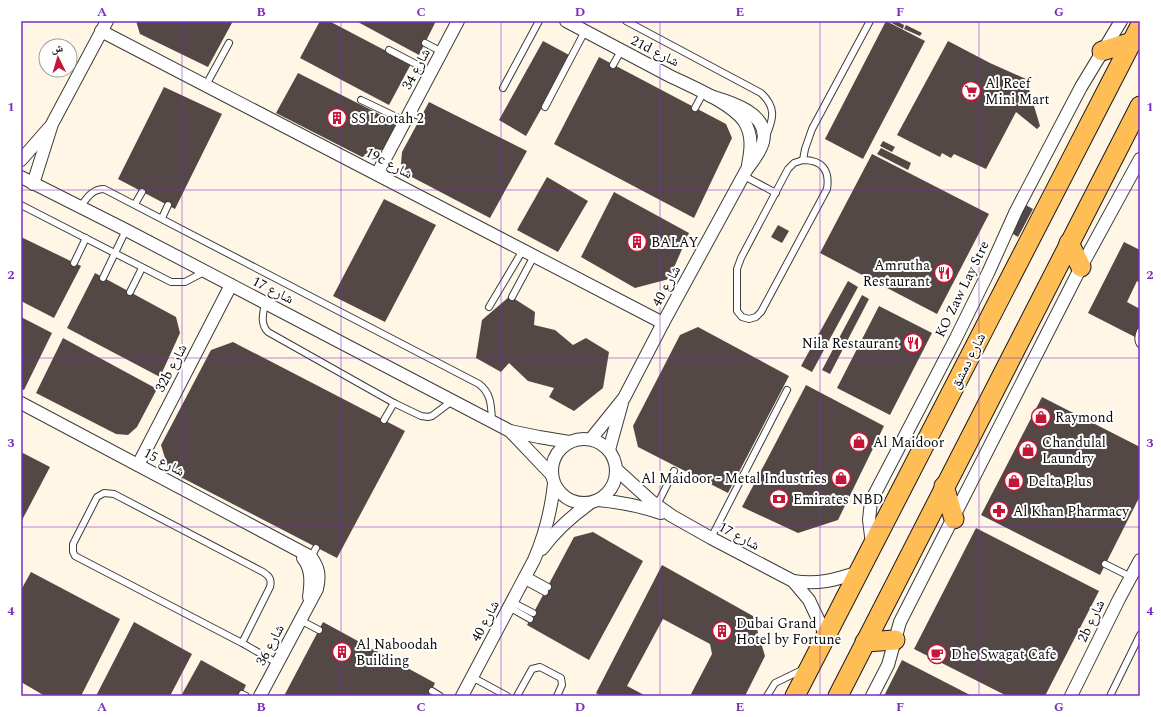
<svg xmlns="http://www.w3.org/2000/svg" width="1161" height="717" font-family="Spectral,'Noto Naskh Arabic',serif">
<rect width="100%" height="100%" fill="#fff6e6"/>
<g fill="#534845">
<path d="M136,21h97l-25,46 -68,-33z"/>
<path d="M320,21h9l82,43 -22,41 -89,-47z"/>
<path d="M356,21h80l-17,34z"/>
<path d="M886,21l39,20 -62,118 -38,-20z"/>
<path d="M888,21h8l8,4 -1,4z"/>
<path d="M906,25l16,8 -2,3 -16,-7z"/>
<path d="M543,41l28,15 -45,80 -27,-16z"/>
<path d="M948,41l42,22 36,16 14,47 -3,3 -21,-17 -30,57 -32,-15 -3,4 -9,-5 -2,4 -43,-22z"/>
<path d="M599,57l127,67 6,14 -38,80 -140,-74z"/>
<path d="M298,73l99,50 -13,26 -22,8 -86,-44z"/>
<path d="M164,87l58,27 -47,95 -57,-30z"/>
<path d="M429,102l98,49 -37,67 -82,-43 -7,-11 1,-12z"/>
<path d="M883,141l12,6 -3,5 -12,-6z"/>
<path d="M881,148l30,15 -3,7 -31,-16z"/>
<path d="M872,154l117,60 -52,100 -117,-61z"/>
<path d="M547,177l41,24 -30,51 -41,-22z"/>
<path d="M614,192l75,41 -20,46 -34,9 -54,-31z"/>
<path d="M384,199l52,26 -51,97 -52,-26z"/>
<path d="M1024,204l9,5 -15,28 -8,-5z"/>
<path d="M778,225l11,6 -7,12 -11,-6z"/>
<path d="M21,237l60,29 -27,52 -33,-17z"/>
<path d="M1124,242l16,8v33l-3,-2 -10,21 13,7v19l-5,9 -47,-24z"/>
<path d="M95,273l81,44 4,16 -20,44 -93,-49z"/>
<path d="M848,281l10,6 -46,85 -11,-6z"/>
<path d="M862,295l7,4 -39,75 -8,-4z"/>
<path d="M510,296l25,16 -1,13 21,5 18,15 13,-7 23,14 -6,36 -29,23 -25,-14 5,-9 -26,-7 -19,-18 -8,9 -25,-14 6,-38z"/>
<path d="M879,306l53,27 -42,82 -53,-27z"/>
<path d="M21,317l31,16 -28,57 -3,-1z"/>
<path d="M698,327l91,49 -61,117 -90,-46 -5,-21 47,-91z"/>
<path d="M63,338l94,51 -20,38 -9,8 -12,-1 -80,-41z"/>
<path d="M233,342l172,89 -68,127 -168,-87 -8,-26 50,-95z"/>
<path d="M806,385l78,41 -46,94 -40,13 -56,-26z"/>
<path d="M1042,397l98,50v49l-40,79 -119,-60z"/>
<path d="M21,452l29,15 -29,55z"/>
<path d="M976,528l123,63 -54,105h-38l-93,-47z"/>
<path d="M593,532l50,29 -54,99 -62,-35 47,-88z"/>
<path d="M662,565l91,51 12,40 -20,40h-55l22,-42 -2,-10 -47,-25 -36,67 19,10h-45l-5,-3z"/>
<path d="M31,572l89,47 -39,77h-36l-24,-14v-92z"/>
<path d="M134,622l58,32 -22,42h-74z"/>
<path d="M323,622l112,61 -6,13h-145z"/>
<path d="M201,660l45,25 -5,11h-60z"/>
<path d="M902,660l70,36h-88z"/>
</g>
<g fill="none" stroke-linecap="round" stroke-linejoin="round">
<defs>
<g id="lane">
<path d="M626,21l135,72c15,14 13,25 5,43"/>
<path d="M425,43l17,9"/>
<path d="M389,50l42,22"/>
<path d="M613,65l8,-14"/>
<path d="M206,85l23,-42"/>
<path d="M503,88l36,-67"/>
<path d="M361,100l44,21"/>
<path d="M545,107l40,-76"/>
<path d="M695,108l8,-15"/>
<path d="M410,112l11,5"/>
<path d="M803,160c19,0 27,10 24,29l-66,123 -5,5 -7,2 -7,-2 -5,-6v-42l4,-11 47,-89 6,-6z"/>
<path d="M803,160l2,-11 7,-20 58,-108"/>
<path d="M744,176l32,17"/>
<path d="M135,204l7,-12"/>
<path d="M21,205l150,77h14l19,-10"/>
<path d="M80,207c7,-9 12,-18 24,-18l375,195c13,10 12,23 13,37"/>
<path d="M162,218l6,-13"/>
<path d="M74,263l12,-25"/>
<path d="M103,278l23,-48"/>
<path d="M130,292l12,-24"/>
<path d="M512,297l22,-41"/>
<path d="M265,303c-2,11 -5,21 3,29l126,71 27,13 7,1 4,-1 20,-15"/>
<path d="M489,307l34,-57"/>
<path d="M1140,331c-2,5 -3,9 0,13"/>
<path d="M384,420l10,-17"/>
<path d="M657,505l17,-34"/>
<path d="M711,538l76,-148"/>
<path d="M311,557l5,-9"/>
<path d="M1105,564l26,13"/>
<path d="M526,575l22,12"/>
<path d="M523,580l22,12"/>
<path d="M512,602l21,11"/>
<path d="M509,607l21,12"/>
<path d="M300,620l19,10"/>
<path d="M242,643l28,-56c2,-8 -1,-11 -7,-15l-149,-78 -10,-1 -7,4 -24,47v8l2,4 167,87 35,20"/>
<path d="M472,677l35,19"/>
<path d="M432,691l8,5"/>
<path d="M242,694l4,2"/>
<path d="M517,696l15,-27 8,-2 21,11 1,7 -5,11"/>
<path d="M767,696l8,-13 29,-14"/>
<path d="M1110,696l30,-61"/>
</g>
<g id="street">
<path d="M566,21c34,18 68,36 102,54 22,11 62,27 76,46 9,14 7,29 4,44"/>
<path d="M101,31l562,292"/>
<path d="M21,160l28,-32"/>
<path d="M377,174l81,-153"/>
<path d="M21,177l105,53 384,201 29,6 30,5"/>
<path d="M33,184l19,-60 55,-103"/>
<path d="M21,403l290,154c8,11 9,19 6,32l-57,107"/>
<path d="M510,431l41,43"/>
<circle cx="584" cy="471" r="32"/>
<path d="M591,439l33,-41 39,-75 84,-154c6,-8 13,-16 16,-27 7,-29 -33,-40 -53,-46"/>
<path d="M609,450l13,-47"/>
<path d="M138,465l93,-180"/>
<path d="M617,470l34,31 21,15 39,22 82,43 16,19 17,36"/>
<path d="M598,500c22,2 42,6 63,13"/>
<path d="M872,544l-3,-24 2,-19 84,-161 33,-67 28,-62 65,-124 40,-66"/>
<path d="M542,549c13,-18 30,-33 48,-46"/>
<path d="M303,558c9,11 8,25 6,39"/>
<path d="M793,581c25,4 42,-1 66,-9"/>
<path d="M462,696l72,-136c11,-25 17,-49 20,-76"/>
<path d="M872,696l16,-31 12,-43 181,-355 59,-108"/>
<path d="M1071,696l48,-97 21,-39"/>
</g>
<g id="primary">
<path d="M1102,51l30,-9"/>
<path d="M1069,243l12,24"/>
<path d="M944,486l10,33"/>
<path d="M865,642l30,-2"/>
<path d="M795,696l345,-670"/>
<path d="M838,696l302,-590"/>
</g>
</defs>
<use href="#lane" stroke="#3c3c3c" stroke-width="8"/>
<use href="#street" stroke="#3c3c3c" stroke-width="14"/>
<use href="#primary" stroke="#1a1a1a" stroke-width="21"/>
<use href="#lane" stroke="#fff" stroke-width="6"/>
<use href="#street" stroke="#fff" stroke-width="12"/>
<use href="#primary" stroke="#ffbd56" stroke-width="19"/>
</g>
<path fill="none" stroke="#7b2cbf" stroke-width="1" stroke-opacity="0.55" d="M182,21v675M341,21v675M501,21v675M660,21v675M820,21v675M979,21v675M21,190h1119M21,358h1119M21,527h1119"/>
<defs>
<symbol id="supermarket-ring" viewBox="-11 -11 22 22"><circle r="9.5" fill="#fff" stroke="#c51638" stroke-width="1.5"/><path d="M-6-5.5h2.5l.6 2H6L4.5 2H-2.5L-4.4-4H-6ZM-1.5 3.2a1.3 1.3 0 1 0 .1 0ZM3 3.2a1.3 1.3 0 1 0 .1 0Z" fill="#c51638"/></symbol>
<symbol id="building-ring" viewBox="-11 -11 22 22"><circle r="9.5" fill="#fff" stroke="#c51638" stroke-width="1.5"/><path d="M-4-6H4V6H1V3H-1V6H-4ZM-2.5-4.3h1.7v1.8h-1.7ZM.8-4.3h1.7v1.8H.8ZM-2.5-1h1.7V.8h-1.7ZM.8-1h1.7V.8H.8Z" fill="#c51638"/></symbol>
<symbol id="restaurant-ring" viewBox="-11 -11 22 22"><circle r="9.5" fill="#fff" stroke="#c51638" stroke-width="1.5"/><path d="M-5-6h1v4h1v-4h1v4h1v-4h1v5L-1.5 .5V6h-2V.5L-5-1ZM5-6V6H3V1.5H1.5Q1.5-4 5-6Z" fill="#c51638"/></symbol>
<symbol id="shop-ring" viewBox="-11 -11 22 22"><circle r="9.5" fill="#fff" stroke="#c51638" stroke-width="1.5"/><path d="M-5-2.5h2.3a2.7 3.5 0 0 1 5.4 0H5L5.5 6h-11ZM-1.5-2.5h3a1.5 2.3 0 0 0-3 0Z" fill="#c51638"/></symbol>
<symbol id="bank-ring" viewBox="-11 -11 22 22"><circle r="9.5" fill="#fff" stroke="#c51638" stroke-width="1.5"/><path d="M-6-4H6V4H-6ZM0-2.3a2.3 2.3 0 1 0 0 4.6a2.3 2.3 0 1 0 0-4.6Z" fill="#c51638"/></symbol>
<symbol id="pharmacy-ring" viewBox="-11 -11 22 22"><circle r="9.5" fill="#fff" stroke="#c51638" stroke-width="1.5"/><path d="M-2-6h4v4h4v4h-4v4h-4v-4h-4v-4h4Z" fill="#c51638"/></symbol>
<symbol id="cafe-ring" viewBox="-11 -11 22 22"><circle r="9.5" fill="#fff" stroke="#c51638" stroke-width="1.5"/><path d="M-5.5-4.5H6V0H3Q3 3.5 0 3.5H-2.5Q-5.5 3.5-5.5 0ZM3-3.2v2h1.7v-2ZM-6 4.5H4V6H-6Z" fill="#c51638"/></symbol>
</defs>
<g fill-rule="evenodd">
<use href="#supermarket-ring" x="960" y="80" width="22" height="22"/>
<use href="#building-ring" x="326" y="107" width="22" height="22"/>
<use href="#building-ring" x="626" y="231" width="22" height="22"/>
<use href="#restaurant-ring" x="933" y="262" width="22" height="22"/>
<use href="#restaurant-ring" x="902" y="332" width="22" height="22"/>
<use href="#shop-ring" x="1030" y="406" width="22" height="22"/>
<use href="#shop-ring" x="848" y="431" width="22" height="22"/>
<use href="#shop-ring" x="1017" y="439" width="22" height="22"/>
<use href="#shop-ring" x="830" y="467" width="22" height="22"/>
<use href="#shop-ring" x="1003" y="470" width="22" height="22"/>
<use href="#bank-ring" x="768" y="488" width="22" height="22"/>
<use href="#pharmacy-ring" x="988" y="500" width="22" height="22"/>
<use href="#building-ring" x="711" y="620" width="22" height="22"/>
<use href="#building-ring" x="331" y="641" width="22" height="22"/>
<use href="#cafe-ring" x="926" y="643" width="22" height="22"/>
</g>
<g text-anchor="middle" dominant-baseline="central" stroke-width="4" stroke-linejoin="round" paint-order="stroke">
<g font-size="14" fill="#090909" stroke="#fff">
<text transform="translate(655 51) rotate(27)">21d شارع</text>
<text transform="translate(416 69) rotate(-62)">شارع 34</text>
<text transform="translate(389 163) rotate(28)">19c شارع</text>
<text transform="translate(666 286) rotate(-61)">شارع 40</text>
<text transform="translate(962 289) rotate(-64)">KO Zaw Lay Stre</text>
<text transform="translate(273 290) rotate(27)">شارع 17</text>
<text transform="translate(968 361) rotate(-63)">شارع دمشق</text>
<text transform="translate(171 368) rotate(-62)">32b شارع</text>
<text transform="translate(164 462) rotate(28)">شارع 15</text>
<text transform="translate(739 536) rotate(28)">شارع 17</text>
<text transform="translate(485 621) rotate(-62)">شارع 40</text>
<text transform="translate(1091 621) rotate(-64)">2b شارع</text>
<text transform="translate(270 645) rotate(-62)">شارع 36</text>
</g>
<g font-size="14" fill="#090909" stroke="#fff" text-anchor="start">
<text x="985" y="83">Al Reef<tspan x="985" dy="16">Mini Mart</tspan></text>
<text x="351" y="118">SS Lootah 2</text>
<text x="651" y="242">BALAY</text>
<text x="930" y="265" text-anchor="end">Amrutha<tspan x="930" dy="16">Restaurant</tspan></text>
<text x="899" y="343" text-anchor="end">Nila Restaurant</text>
<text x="1055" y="417">Raymond</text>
<text x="873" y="442">Al Maidoor</text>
<text x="1042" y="442">Chandulal<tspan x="1042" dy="16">Laundry</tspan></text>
<text x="827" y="478" text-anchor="end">Al Maidoor - Metal Industries</text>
<text x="1028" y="481">Delta Plus</text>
<text x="793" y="499">Emirates NBD</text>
<text x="1013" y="511">Al Khan Pharmacy</text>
<text x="736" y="623">Dubai Grand<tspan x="736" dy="16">Hotel by Fortune</tspan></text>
<text x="356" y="644">Al Naboodah<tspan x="356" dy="16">Building</tspan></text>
<text x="951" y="654">Dhe Swagat Cafe</text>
</g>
</g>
<rect width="1161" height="717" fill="none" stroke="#ffffff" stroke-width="44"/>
<g transform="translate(58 58) rotate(355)"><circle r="19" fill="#ffffff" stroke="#9d9d9d"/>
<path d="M0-3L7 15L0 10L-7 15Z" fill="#c51638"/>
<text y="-6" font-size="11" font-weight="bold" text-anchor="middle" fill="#090909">ش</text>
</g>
<rect x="22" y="22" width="1117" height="673" fill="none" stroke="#7b2cbf" stroke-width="1.5"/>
<g font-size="13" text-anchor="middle" font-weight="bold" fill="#7b2cbf">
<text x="102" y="16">A</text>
<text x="261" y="16">B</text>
<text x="421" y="16">C</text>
<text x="580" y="16">D</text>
<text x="740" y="16">E</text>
<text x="900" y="16">F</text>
<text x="1059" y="16">G</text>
<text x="11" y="111">1</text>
<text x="1150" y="111">1</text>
<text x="11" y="279">2</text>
<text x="1150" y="279">2</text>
<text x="11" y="447">3</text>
<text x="1150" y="447">3</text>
<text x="11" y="615">4</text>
<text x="1150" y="615">4</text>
<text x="102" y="711">A</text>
<text x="261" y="711">B</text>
<text x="421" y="711">C</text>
<text x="580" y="711">D</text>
<text x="740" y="711">E</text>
<text x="900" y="711">F</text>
<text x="1059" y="711">G</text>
</g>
</svg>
